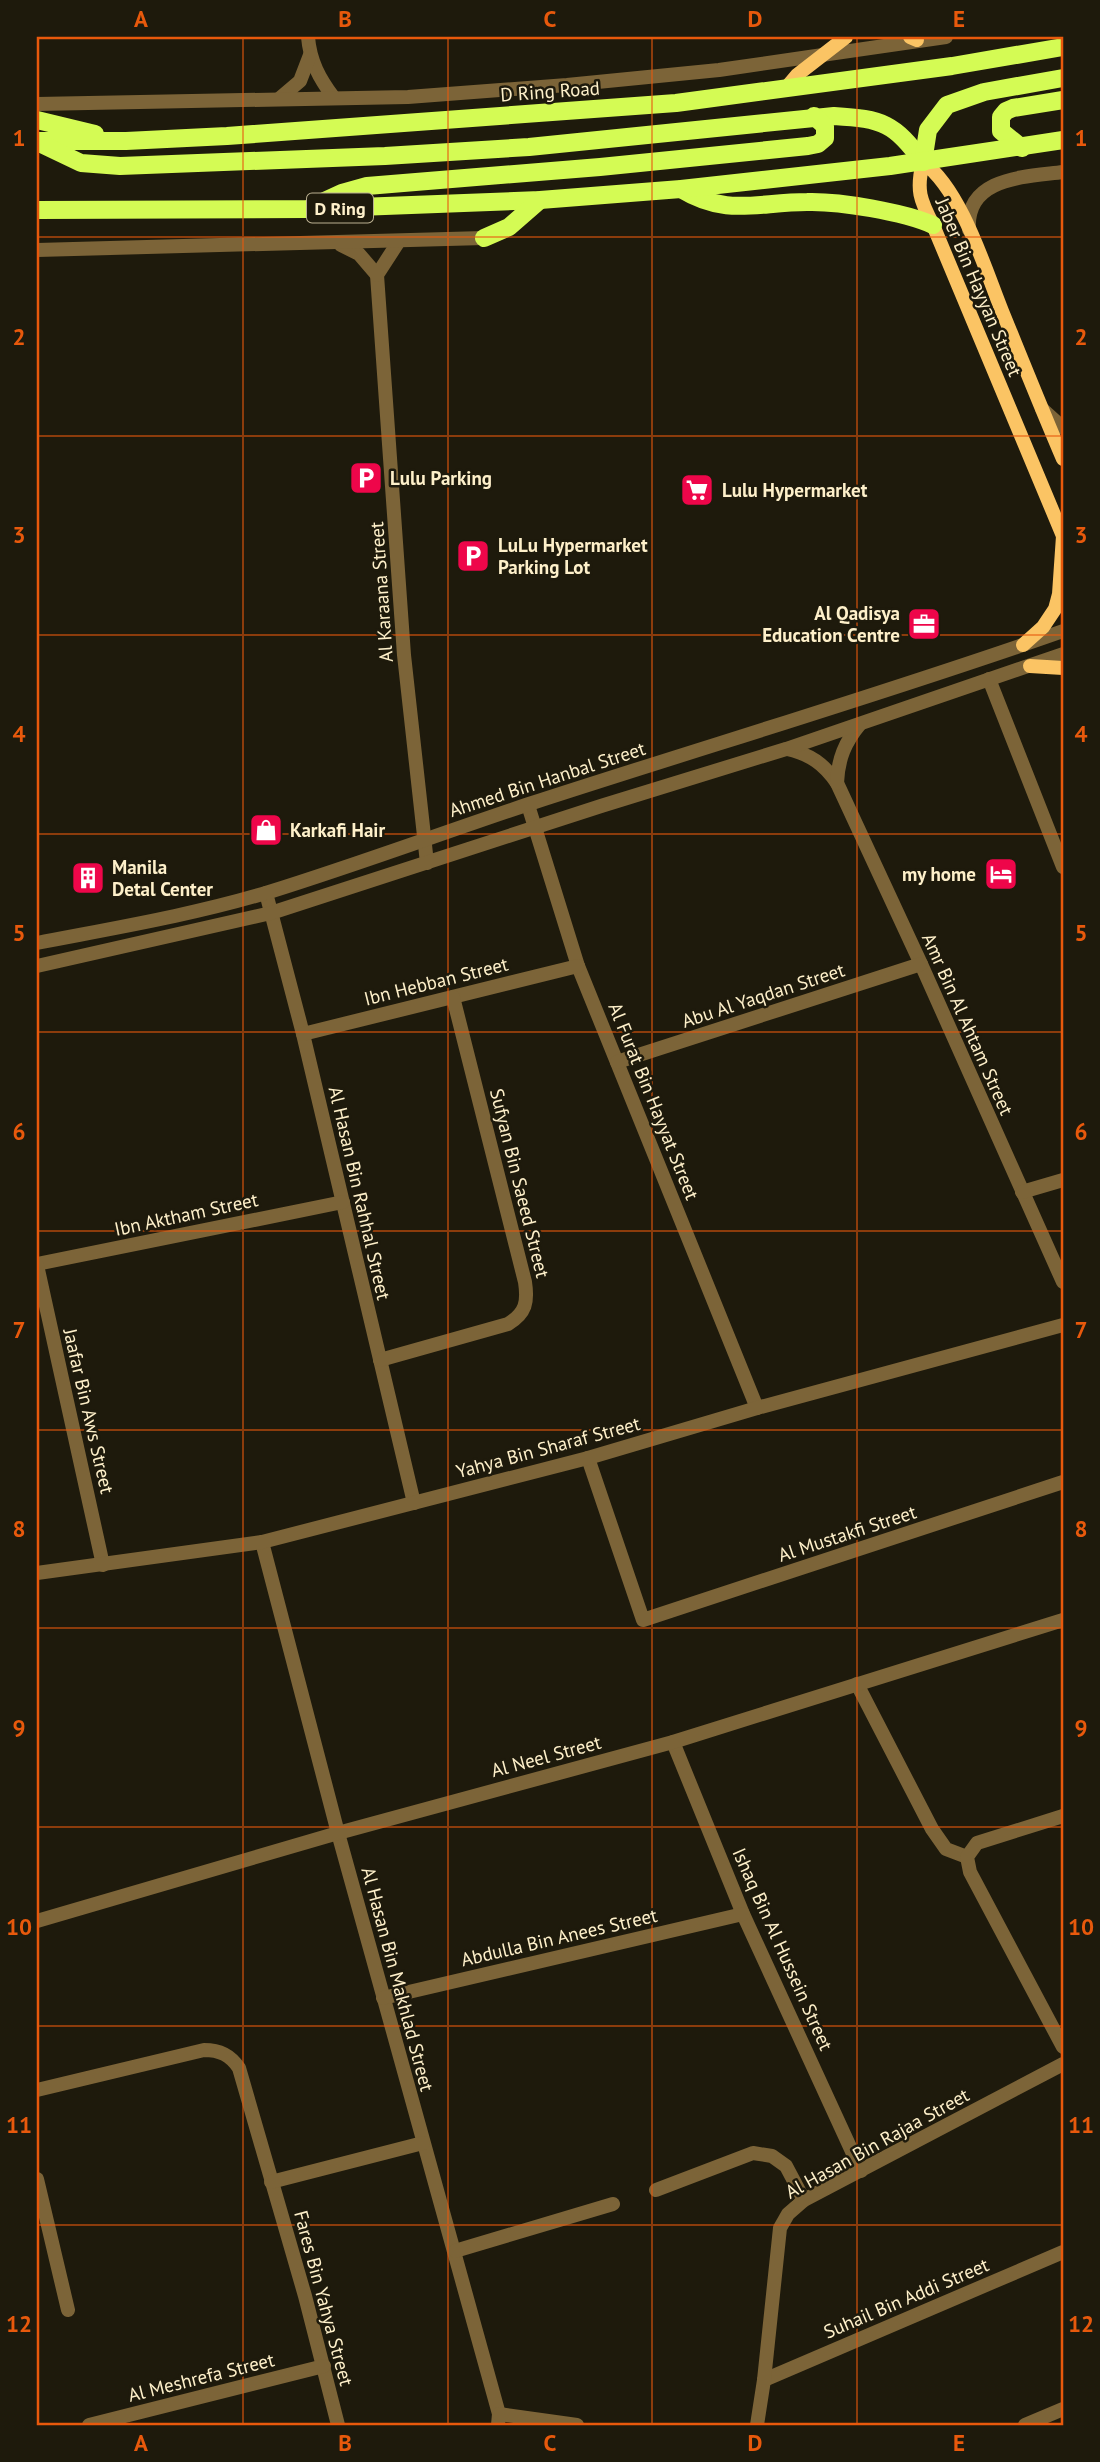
<svg xmlns="http://www.w3.org/2000/svg" width="1100" height="2462" font-family="'PT Sans',sans-serif">
<rect width="100%" height="100%" fill="#1e1a0c"/>
<g fill="none" stroke-linecap="round" stroke-linejoin="round">
<g stroke="#7c6438" stroke-width="14">
<path d="M308,37c2,24 11,41 26,61"/>
<path d="M280,98l20,-17 10,-26"/>
<path d="M37,104l371,-7 159,-12 152,-15 227,-33"/>
<path d="M969,230c-4,-53 56,-53 94,-58"/>
<path d="M399,241l-22,34 27,380 23,208"/>
<path d="M341,245l18,9 18,21"/>
<path d="M37,250l447,-12"/>
<path d="M1042,409l21,19"/>
<path d="M989,679l74,188"/>
<path d="M787,749c23,5 37,15 50,34l84,181 142,318"/>
<path d="M837,783c1,-24 8,-41 23,-59"/>
<path d="M528,805l50,161 179,442"/>
<path d="M266,893l37,141 111,469"/>
<path d="M37,943c77,-15 156,-28 232,-51 87,-27 173,-59 260,-88 178,-58 358,-111 534,-173"/>
<path d="M37,966l234,-53 330,-107 185,-57 277,-95"/>
<path d="M303,1034l275,-68"/>
<path d="M617,1062l304,-98"/>
<path d="M1022,1192l41,-12"/>
<path d="M37,1264l306,-62"/>
<path d="M37,1265l66,300"/>
<path d="M380,1360l128,-36c18,-11 20,-22 17,-42l-72,-285"/>
<path d="M588,1458l55,162 420,-138"/>
<path d="M262,1542l76,291 161,581 -1,11"/>
<path d="M37,1573l225,-31 326,-84 169,-50 306,-83"/>
<path d="M857,1684l75,145 14,20 21,8"/>
<path d="M673,1742l70,172 118,257"/>
<path d="M1063,1816l-86,27 -10,14 3,15 93,175"/>
<path d="M37,1921l301,-88 335,-91 390,-122"/>
<path d="M383,1998l360,-84"/>
<path d="M37,2090l167,-40c16,0 26,5 35,18l66,228 33,129"/>
<path d="M37,2179l31,131"/>
<path d="M271,2182l152,-39"/>
<path d="M656,2190l97,-37 19,3 14,10 18,34"/>
<path d="M455,2251l158,-47"/>
<path d="M764,2380l299,-128"/>
<path d="M499,2414l78,11"/>
<path d="M89,2425l235,-59"/>
<path d="M757,2425l7,-45 16,-152 8,-14 16,-14 259,-136"/>
<path d="M1025,2425l38,-16"/>
</g>
<g stroke="#fbc464" stroke-width="14">
<path d="M910,37l7,3"/>
<path d="M786,88l11,-13 49,-38"/>
<path d="M1023,645l20,-18 12,-18 4,-15 4,-58 -130,-311c-13,-25 -17,-35 -10,-63 38,28 61,104 79,149 20,49 40,99 61,148"/>
<path d="M1030,666l33,2"/>
</g>
<g stroke="#d4fb54" stroke-width="18">
<path d="M37,120l58,14"/>
<path d="M37,141h89l101,-5 449,-33 276,-37 111,-19"/>
<path d="M37,142l44,21 39,3 265,-10 144,-9 305,-31c49,3 60,7 89,46"/>
<path d="M1022,148l-21,-17v-14l5,-6 7,-3 50,-8"/>
<path d="M923,162l5,-32 19,-25 37,-13 79,-14"/>
<path d="M681,189c46,28 76,13 126,13 32,-1 97,10 126,23"/>
<path d="M316,205l26,-12 25,-7 233,-19 208,-21 10,-2 7,-6v-12l-11,-10"/>
<path d="M37,210l269,-1 234,-9 141,-11 209,-23 173,-26"/>
<path d="M484,238l25,-11 31,-27"/>
</g>
</g>
<path fill="none" stroke="#e8590c" stroke-width="2" stroke-opacity="0.55" d="M243,37v2388M448,37v2388M652,37v2388M857,37v2388M37,237h1026M37,436h1026M37,635h1026M37,834h1026M37,1032h1026M37,1231h1026M37,1430h1026M37,1628h1026M37,1827h1026M37,2026h1026M37,2225h1026"/>
<defs>
<symbol id="parking-square" viewBox="-11 -11 22 22"><rect x="-9" y="-9" width="18" height="18" rx="4" fill="#ee064a" stroke="#1e1a0c"/><path d="M-3.5-5.5H1a3.5 3.5 0 0 1 0 7H-1V5.5H-3.5ZM-1-3.4V-.6H.8a1.4 1.4 0 0 0 0-2.8Z" fill="#fff"/></symbol>
<symbol id="supermarket-square" viewBox="-11 -11 22 22"><rect x="-9" y="-9" width="18" height="18" rx="4" fill="#ee064a" stroke="#1e1a0c"/><path d="M-6-5.5h2.5l.6 2H6L4.5 2H-2.5L-4.4-4H-6ZM-1.5 3.2a1.3 1.3 0 1 0 .1 0ZM3 3.2a1.3 1.3 0 1 0 .1 0Z" fill="#fff"/></symbol>
<symbol id="office-square" viewBox="-11 -11 22 22"><rect x="-9" y="-9" width="18" height="18" rx="4" fill="#ee064a" stroke="#1e1a0c"/><path d="M-6-3h4V-5.5h4V-3h4V5H-6ZM-1-4.5V-3h2v-1.5ZM-6 0V1H6V0Z" fill="#fff"/></symbol>
<symbol id="shop-square" viewBox="-11 -11 22 22"><rect x="-9" y="-9" width="18" height="18" rx="4" fill="#ee064a" stroke="#1e1a0c"/><path d="M-5-2.5h2.3a2.7 3.5 0 0 1 5.4 0H5L5.5 6h-11ZM-1.5-2.5h3a1.5 2.3 0 0 0-3 0Z" fill="#fff"/></symbol>
<symbol id="hotel-square" viewBox="-11 -11 22 22"><rect x="-9" y="-9" width="18" height="18" rx="4" fill="#ee064a" stroke="#1e1a0c"/><path d="M-6-4.5h1.5V1H6V5H4.5V3h-9V5H-6ZM-4 0a1.8 1.8 0 1 1 3.6 0ZM.5 0V-2.5h3Q6-2.5 6 0Z" fill="#fff"/></symbol>
<symbol id="building-square" viewBox="-11 -11 22 22"><rect x="-9" y="-9" width="18" height="18" rx="4" fill="#ee064a" stroke="#1e1a0c"/><path d="M-4-6H4V6H1V3H-1V6H-4ZM-2.5-4.3h1.7v1.8h-1.7ZM.8-4.3h1.7v1.8H.8ZM-2.5-1h1.7V.8h-1.7ZM.8-1h1.7V.8H.8Z" fill="#fff"/></symbol>
</defs>
<g fill-rule="evenodd">
<use href="#parking-square" x="347" y="459" width="38" height="38"/>
<use href="#supermarket-square" x="678" y="471" width="38" height="38"/>
<use href="#parking-square" x="454" y="537" width="38" height="38"/>
<use href="#office-square" x="905" y="605" width="38" height="38"/>
<use href="#shop-square" x="247" y="811" width="38" height="38"/>
<use href="#hotel-square" x="982" y="855" width="38" height="38"/>
<use href="#building-square" x="69" y="859" width="38" height="38"/>
</g>
<g text-anchor="middle" dominant-baseline="central" stroke-width="5" stroke-linejoin="round" paint-order="stroke">
<rect fill="#1e1a0c" stroke="#bbb091" stroke-width="2" x="307" y="193.5" width="66" height="29" rx="5"/>
<g font-size="18" font-weight="bold" fill="#fef0ca">
<text x="340" y="208">D Ring</text>
</g>
<g font-size="19" fill="#fef0ca" stroke="#1e1a0c">
<text transform="translate(550 91) rotate(-4)">D Ring Road</text>
<text transform="translate(979 287) rotate(67)">Jaber Bin Hayyan Street</text>
<text transform="translate(381 592) rotate(-94)">Al Karaana Street</text>
<text transform="translate(547 779) rotate(-18)">Ahmed Bin Hanbal Street</text>
<text transform="translate(436 981) rotate(-14)">Ibn Hebban Street</text>
<text transform="translate(763 995) rotate(-18)">Abu Al Yaqdan Street</text>
<text transform="translate(968 1024) rotate(66)">Amr Bin Al Ahtam Street</text>
<text transform="translate(654 1101) rotate(68)">Al Furat Bin Hayyat Street</text>
<text transform="translate(520 1183) rotate(76)">Sufyan Bin Saeed Street</text>
<text transform="translate(360 1193) rotate(77)">Al Hasan Bin Rahhal Street</text>
<text transform="translate(186 1214) rotate(-12)">Ibn Aktham Street</text>
<text transform="translate(89 1411) rotate(77)">Jaafar Bin Aws Street</text>
<text transform="translate(548 1447) rotate(-15)">Yahya Bin Sharaf Street</text>
<text transform="translate(847 1533) rotate(-18)">Al Mustakfi Street</text>
<text transform="translate(546 1756) rotate(-15)">Al Neel Street</text>
<text transform="translate(559 1937) rotate(-13)">Abdulla Bin Anees Street</text>
<text transform="translate(783 1949) rotate(66)">Ishaq Bin Al Hussein Street</text>
<text transform="translate(398 1979) rotate(75)">Al Hasan Bin Makhlad Street</text>
<text transform="translate(877 2143) rotate(-29)">Al Hasan Bin Rajaa Street</text>
<text transform="translate(324 2298) rotate(75)">Fares Bin Yahya Street</text>
<text transform="translate(906 2298) rotate(-23)">Suhail Bin Addi Street</text>
<text transform="translate(201 2377) rotate(-14)">Al Meshrefa Street</text>
</g>
<g font-size="19" font-weight="bold" fill="#fef0ca" stroke="#1e1a0c" text-anchor="start">
<text x="390" y="478">Lulu Parking</text>
<text x="722" y="490">Lulu Hypermarket</text>
<text x="498" y="545">LuLu Hypermarket<tspan x="498" dy="22">Parking Lot</tspan></text>
<text x="900" y="613" text-anchor="end">Al Qadisya<tspan x="900" dy="22">Education Centre</tspan></text>
<text x="290" y="830">Karkafi Hair</text>
<text x="112" y="867">Manila<tspan x="112" dy="22">Detal Center</tspan></text>
<text x="976" y="874" text-anchor="end">my home</text>
</g>
</g>
<rect width="1100" height="2462" fill="none" stroke="#1e1a0c" stroke-width="77"/>
<rect x="38" y="38" width="1024" height="2386" fill="none" stroke="#e8590c" stroke-width="2.5"/>
<g font-size="23" text-anchor="middle" font-weight="bold" fill="#e8590c">
<text x="141" y="27">A</text>
<text x="345" y="27">B</text>
<text x="550" y="27">C</text>
<text x="755" y="27">D</text>
<text x="959" y="27">E</text>
<text x="19" y="146">1</text>
<text x="1081" y="146">1</text>
<text x="19" y="345">2</text>
<text x="1081" y="345">2</text>
<text x="19" y="543">3</text>
<text x="1081" y="543">3</text>
<text x="19" y="742">4</text>
<text x="1081" y="742">4</text>
<text x="19" y="941">5</text>
<text x="1081" y="941">5</text>
<text x="19" y="1140">6</text>
<text x="1081" y="1140">6</text>
<text x="19" y="1338">7</text>
<text x="1081" y="1338">7</text>
<text x="19" y="1537">8</text>
<text x="1081" y="1537">8</text>
<text x="19" y="1736">9</text>
<text x="1081" y="1736">9</text>
<text x="19" y="1935">10</text>
<text x="1081" y="1935">10</text>
<text x="19" y="2133">11</text>
<text x="1081" y="2133">11</text>
<text x="19" y="2332">12</text>
<text x="1081" y="2332">12</text>
<text x="141" y="2451">A</text>
<text x="345" y="2451">B</text>
<text x="550" y="2451">C</text>
<text x="755" y="2451">D</text>
<text x="959" y="2451">E</text>
</g>
</svg>
